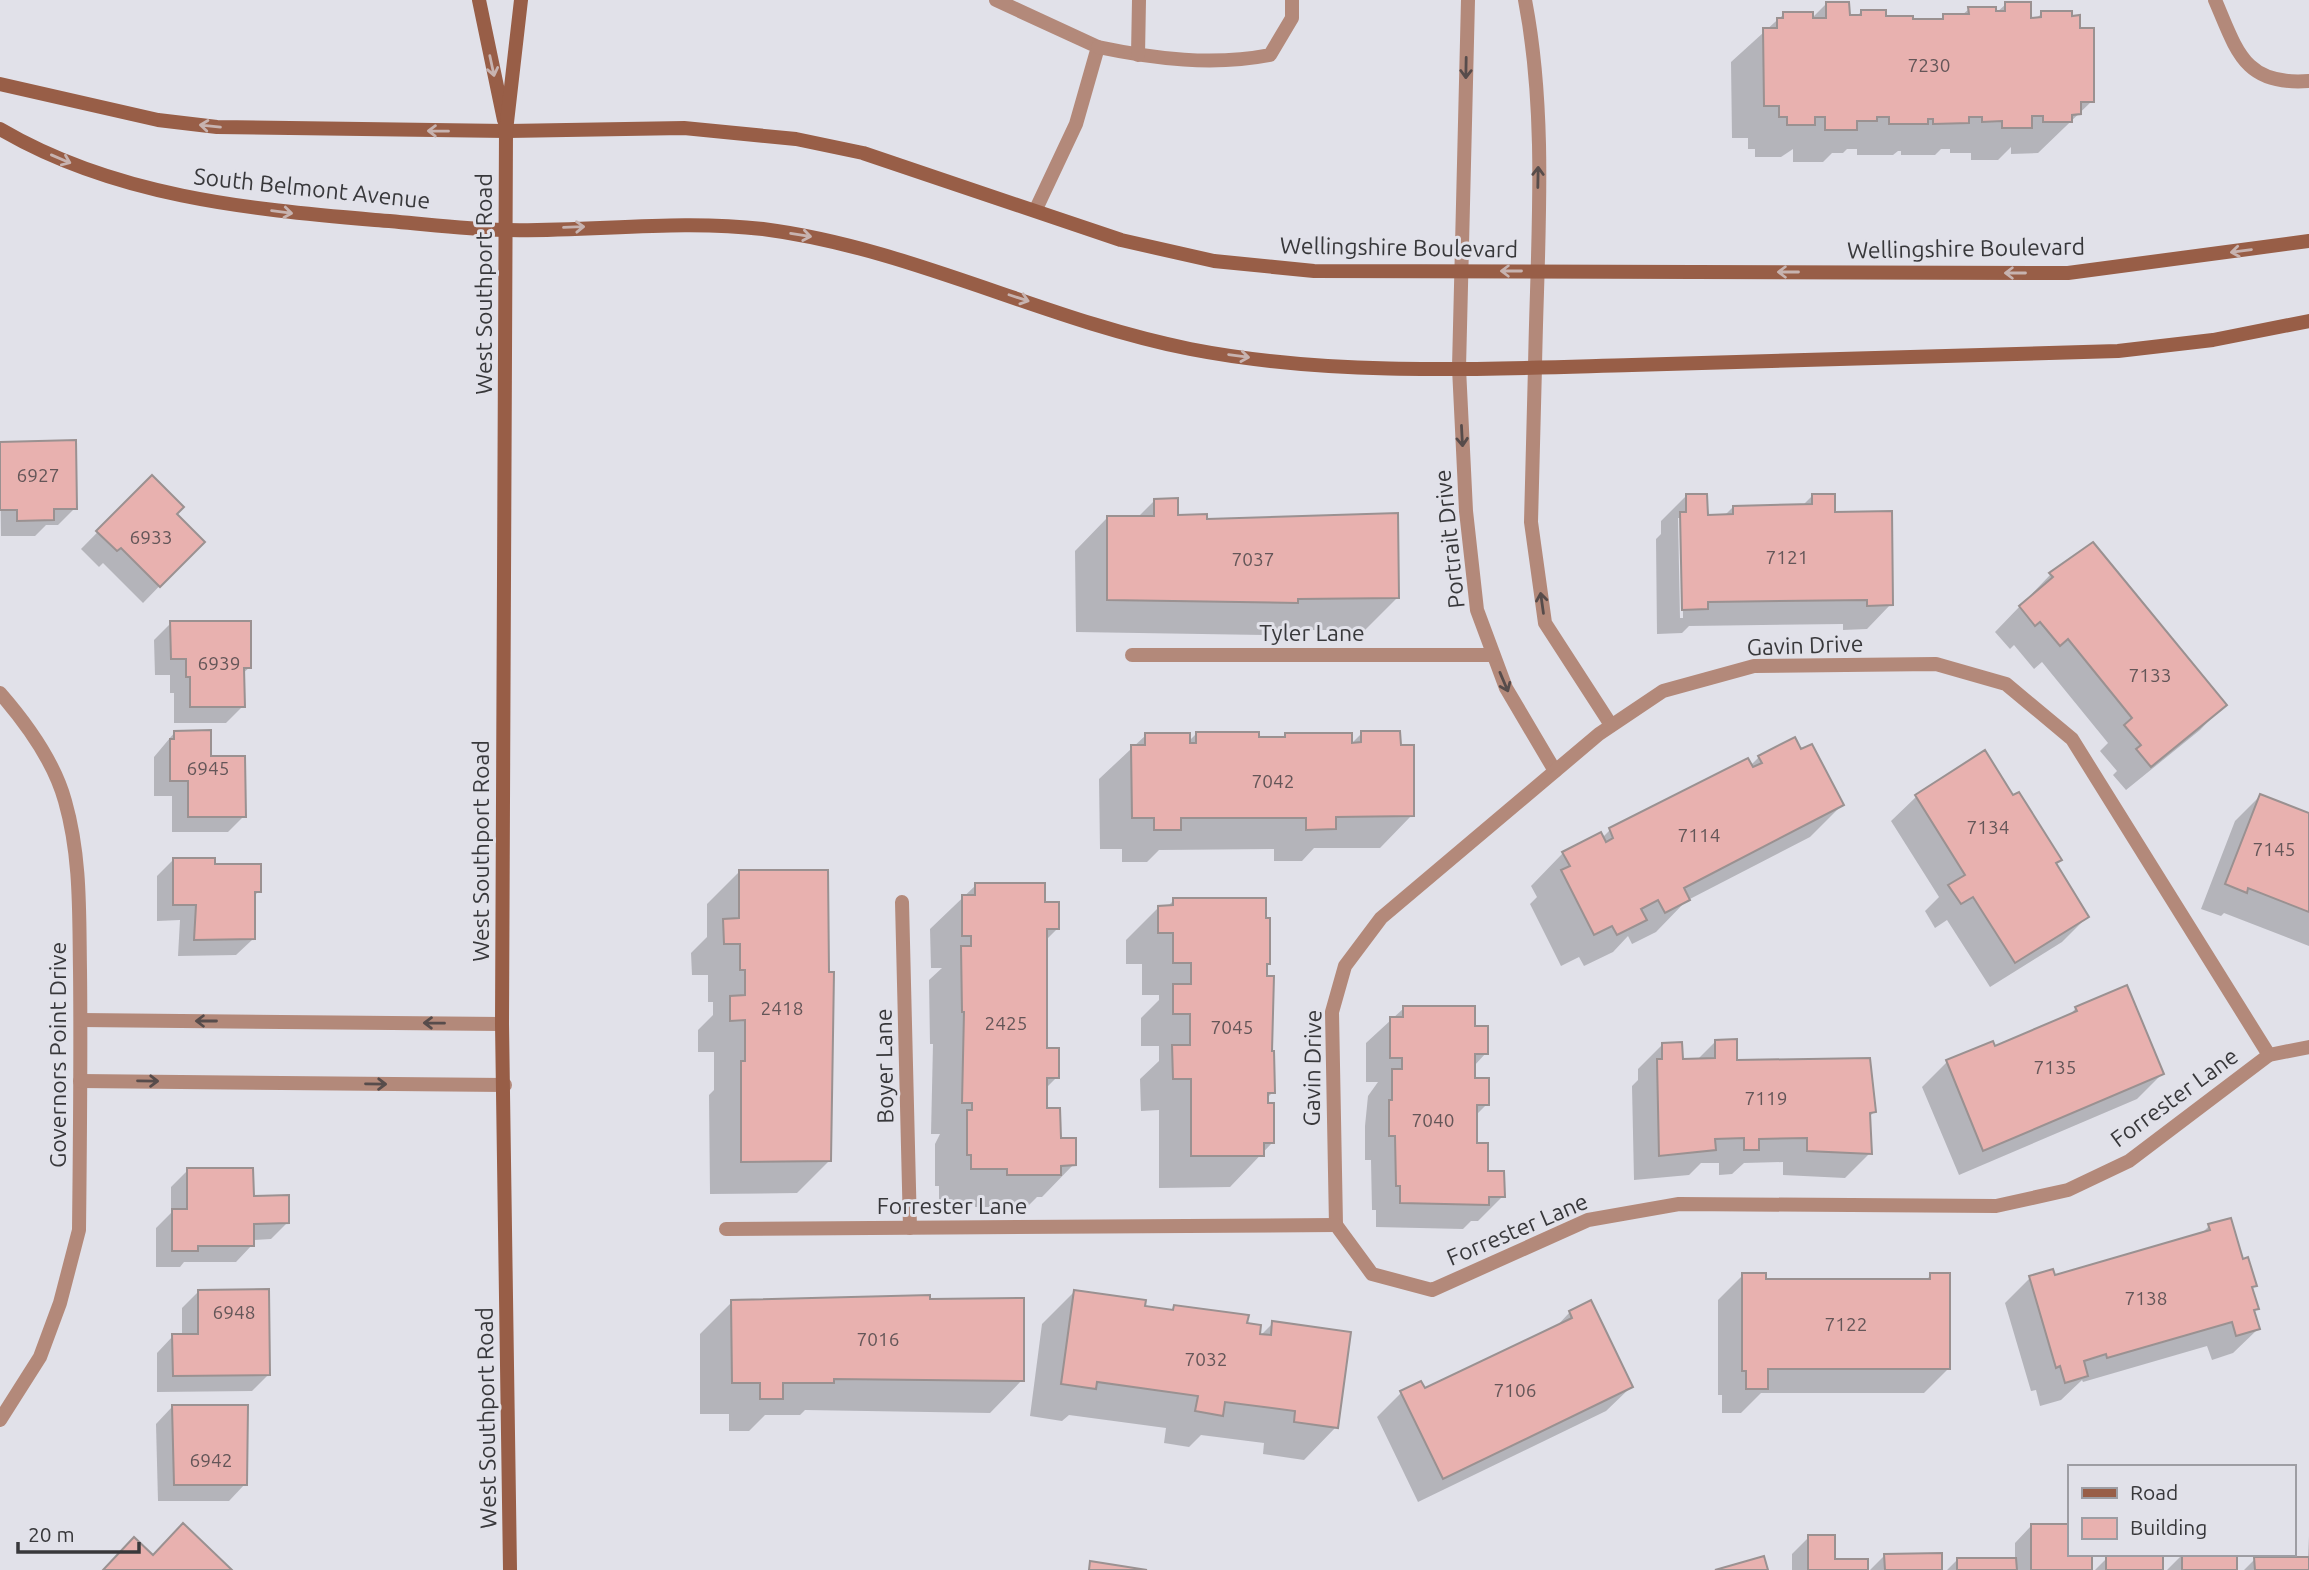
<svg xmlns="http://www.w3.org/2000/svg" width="2309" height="1570" font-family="Ubuntu,sans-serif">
<rect width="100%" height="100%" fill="#e1e1e9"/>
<g fill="#0003" fill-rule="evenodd">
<path d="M1826,4l22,13h8l6,-6 49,10h28l5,-5h17l8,-7 27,4 10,-9 24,16 6,-1 6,-6 50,88 -54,52 -27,1v-7l-13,13h-27v-7h-21v-4h-9l-6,6h-34v-4h-3l-5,4h-36v-6h-10l-4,4h-11l-9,9h-30v-13l-12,8h-26v-8h-7v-11h-16l-1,-76 53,-48 27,5z"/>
<path d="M0,443l75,65 -17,17h-12l-11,11h-34z"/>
<path d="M152,477l23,37 27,28 -59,61 -40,-40 -4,4 -18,-18z"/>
<path d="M1686,496l20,21 18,-1 9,-9 69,-1 10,-10 79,108 -24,25 -24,1v-6l-154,2 -7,7 -25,1 -1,-95 5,-5v-13zM1678,518h4l1,100h-3z"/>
<path d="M1155,500l21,17 29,4 192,-6v83l-32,32h-97l-4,5 -188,-3 -1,-81 32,-33h30z"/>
<path d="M2092,544l132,161 -24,25 -74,60 -13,-15 4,-4 -17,-20 8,-8 -66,-81 -8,7 -20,-24 -4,4 -15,-17 55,-57z"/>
<path d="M171,623l79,44 -8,7 1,32 -17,17h-52v-30h-4v-18h-15l-1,-35z"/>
<path d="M175,732l34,25 35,59 -16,16h-56v-36h-18v-39z"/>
<path d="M1362,733l37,13 13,69 -32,33h-66l-12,13h-28v-12l-115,1 -12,12h-25v-13h-22l-1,-70 47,-44 42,7 8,-8 61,5h25l4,-4 64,10z"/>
<path d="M1801,752l41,53 -32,32 -124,64 -30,31 -24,12 -4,-8 -15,16 -29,14 -5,-9 -18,9 -31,-62 7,-7 -6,-11 32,-33 39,-15 8,-8 137,-70 3,6 9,-9z"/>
<path d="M1985,753l102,164 -25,25 -72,45 -43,-67 -12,8 -10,-17 14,-14 -48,-76 25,-24z"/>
<path d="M2260,796l49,19v131l-85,-33 -3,3 -20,-7 34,-88z"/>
<path d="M174,859l39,7 46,25 -6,6v42l-17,16 -58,1 2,-36 -23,1v-45z"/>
<path d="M739,872l88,102 2,187 -32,32 -87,1 -1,-99 5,-5v-38h-16v-22l15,-15v-13h-5v-27h-16l-1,-22 16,-16v-33z"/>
<path d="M976,885l68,19 14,24 -13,13 1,109 11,27 -11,11v21l28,55 -32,33h-5l-10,10h-52v-6h-36v-15h-4v-42l5,-10h-9l2,-90h-3l-1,-64 13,-12h-11l-1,-39z"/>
<path d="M1174,900l95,63 -4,4 8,125 -7,7 7,43 -43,45 -71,1v-78l-18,1 -1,-32 19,-18v-15h-18v-28l18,-18v-5h-17v-31h-16v-24l33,-33h8z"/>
<path d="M1404,1008l70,20 12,25 -12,13v14l13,24 -12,12v28l11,28 17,24 -25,25h-7l-8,8 -87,-2v-17h-4l-1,-50h-6v-34l3,-30 10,-14h-12v-39z"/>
<path d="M2076,1008l86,66 -25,25 -178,76 -37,-88 25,-25 45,-19 2,5 73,-30z"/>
<path d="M1715,1042l21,20 138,50 -5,5 1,36 -25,25 -62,-3v-13l-39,1 -12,11 -13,1v-12h-18l-12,12 -55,5 -2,-94 6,-6v-11l25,-25 18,17 16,-1z"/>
<path d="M188,1170l64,28 35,25 -16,16 -19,1v5l-16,17h-52l-4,5h-24v-39l15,-15v-26z"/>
<path d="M2209,1226l33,35 13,24 -4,4 6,20 -4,4 5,16 -25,24 -21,7 -5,-14 -124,36 -1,-2 -21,20 -21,6 -4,-16 -5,1 -26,-88 25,-25h24l146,-43z"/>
<path d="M1743,1275l22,6h160l6,-6 18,93 -25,25h-163l-20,20h-19v-18h-4v-95z"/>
<path d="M199,1291l69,84 -16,16 -95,1v-39l16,-17h9v-28z"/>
<path d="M1074,1292l69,15 27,4 5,-4 83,31 15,-15 63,104 -32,33 -41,-6 1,-11 -63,-8 -12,12 -25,-4 2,-15 -97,-13 -7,6 -32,-5 12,-92z"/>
<path d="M928,1301l94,79 -32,33 -185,-3 -5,5h-35l-16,16h-20v-17h-29v-80l32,-32z"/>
<path d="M1570,1312l61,75 -25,24 -188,91 -41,-85 24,-24 24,-2 129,-62z"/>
<path d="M172,1407l73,77 -16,17h-71l-2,-77z"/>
<path d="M2031,1526h38v28l22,16h-144l10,-10h58v-17z"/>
<path d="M2309,1536v34h-65l11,-11h53z"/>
<path d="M1809,1537l24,24 34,9h-75v-16z"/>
<path d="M2183,1554l52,16h-68z"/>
<path d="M1885,1555l55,15h-70z"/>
<path d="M2107,1558l55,12h-67z"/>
</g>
<g fill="#e8b1af" stroke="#9a9191" stroke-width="2">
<path d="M1826,2h23l1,13h11v-5h25v6h27v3h30v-5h26l-1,-7h28v4h9v-9h26v16l10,-1v-6h31v5l8,-1v13h14v74h-13v12l-9,1v7h-29v-6h-11v12h-30v-7l-20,1v-5h-13v6l-36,1v-5h-5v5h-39v-7h-12v4h-20v9h-32v-13h-10v8h-28v-8h-8v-11h-15l-1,-78h14v-10h6v-6h30v6h13z"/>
<path d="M76,440l1,69h-23v11l-37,1v-11h-17v-68z"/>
<path d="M152,475l32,32 -7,7 28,28 -45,45 -39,-39 -4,3 -21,-20z"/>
<path d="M1686,494h21l1,21 25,-1v-8l79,-2v-10h23v18l57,-1 1,94 -26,1v-6l-159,2v7l-26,1 -2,-98h6z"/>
<path d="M1178,498v17l29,-1v5l191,-6 1,85 -101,1v4l-191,-3v-84h47v-17z"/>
<path d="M2093,542l134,163 -76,62 -15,-18 5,-4 -17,-20 8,-7 -64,-79 -8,7 -20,-24 -5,4 -16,-20 34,-29 -4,-4z"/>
<path d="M170,621h81v47h-7l1,39h-55v-30h-4v-18h-15z"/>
<path d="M211,730v26h34l1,61h-58v-36h-18v-42h4v-8z"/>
<path d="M1361,731h39l1,14h13v71l-78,1v12l-30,1v-12h-125v12h-27v-12h-22l-1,-73h14v-12h45v10h6v-11h63v5h26v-4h67v10l9,-1z"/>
<path d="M1795,737l6,12 11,-5 32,61 -160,83 6,12 -25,13 -7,-13 -17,9 6,11 -30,15 -5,-9 -18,9 -33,-65 9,-4 -8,-14 39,-20 5,10 7,-4 -4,-10 139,-70 5,9 9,-4 -4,-7z"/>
<path d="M1985,750l28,45 6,-3 43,68 -6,3 33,54 -74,46 -42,-66 -12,7 -13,-19 17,-10 -50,-80z"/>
<path d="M2260,794l49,19v99l-61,-24 -1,5 -22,-9z"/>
<path d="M173,858h42v6h46v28h-6v47l-61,1 2,-35h-23z"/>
<path d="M739,870h89l1,102h5l-3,189 -90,1v-101h4v-41l-15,1v-25l15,-1v-25h-5v-26h-16l-1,-25 16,-1z"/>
<path d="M975,883h70v19h14v27h-12v119h12v30h-12v30h13l1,30h15v27l-15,1v9h-54v-6h-36v-14h-4v-45h5v-7h-10l2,-91h-2l-1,-66h10v-10h-9v-41h13z"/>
<path d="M1173,898h93v20h4v46h-3v12h7l-2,75h2l1,42h-7v10h6v40h-10v13h-73v-77h-18l-1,-34h18v-31h-17v-30h18v-21h-18v-30h-15v-27l15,-1z"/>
<path d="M2127,985l37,89 -181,77 -37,-91 47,-19 2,5 82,-35 -2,-4z"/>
<path d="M1403,1006h72v20h13v28h-13v24h14v27h-12v38h11v28h16l1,26h-16v8l-89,-2v-17h-4l-1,-50h-6v-36h3v-31h10v-11h-12v-41h13z"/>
<path d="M1737,1039v21l133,-2 6,54 -6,1 2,41 -65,-3v-13l-48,1v11h-15v-12l-29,1 1,11 -57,6 -2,-97h5v-16l20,-1 1,17 32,-1v-18z"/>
<path d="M187,1168h66l1,28 35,-1v28l-35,1v22h-56v5h-26v-42h15z"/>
<path d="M2231,1218l12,41 5,-2 9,29 -5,1 7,22 -5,1 6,19 -24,7 -4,-14 -125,36 -1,-4 -22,7 4,15 -23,7 -5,-17 -4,2 -27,-92 24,-7 2,6 155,-45 -2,-6z"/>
<path d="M1742,1273h24v6h164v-6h20v96h-182v20h-22v-18h-4z"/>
<path d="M269,1289l1,86 -97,1 -1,-42h26v-44z"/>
<path d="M1074,1290l72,10 -1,6 28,4 1,-5 75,10 -2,8 14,2 -1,9 11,1 1,-14 79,11 -13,96 -44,-6 1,-11 -70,-9 -2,14 -28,-5 3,-15 -101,-14 -1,7 -35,-5z"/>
<path d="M930,1295v4l94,-1v83l-190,-2v4h-51v16h-23v-16h-28l-1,-83z"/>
<path d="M1591,1300l42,87 -190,92 -43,-88 21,-10 4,7 147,-70 -3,-7z"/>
<path d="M172,1405h76l-1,80h-73z"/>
<path d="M183,1523l49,47h-129l31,-33 19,18z"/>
<path d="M2031,1524h38v30h23v16h-61z"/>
<path d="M1808,1535h27v24h33v11h-60z"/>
<path d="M1942,1553v17h-57l-1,-16z"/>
<rect x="2182" y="1554" width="55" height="16"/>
<path d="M1764,1556l4,14h-53z"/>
<rect x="2106" y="1556" width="57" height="14"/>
<path d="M2254,1557h55v13h-54z"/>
<path d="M1957,1558h59l1,12h-60z"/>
<path d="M1090,1561l57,9h-58z"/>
</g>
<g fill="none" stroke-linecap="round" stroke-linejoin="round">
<g stroke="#b3897a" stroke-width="14">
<path d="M996,0l102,47 -22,77 -40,85"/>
<path d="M1525,0c23,119 12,247 10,367"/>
<path d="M2215,0c22,51 29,86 94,81"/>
<path d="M1098,47c57,12 115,19 172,8l22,-37v-18"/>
<path d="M1138,55l1,-55"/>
<path d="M1459,368l9,-368"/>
</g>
<g stroke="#b3897a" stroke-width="14">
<path d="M1535,367l-4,155 14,101 66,102"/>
<path d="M1459,368l7,143 11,99 29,78 49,83"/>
<path d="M1132,655h361"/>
<path d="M0,693c27,31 54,68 65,108 16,56 14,112 15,169 1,86 0,173 -1,260l-19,73 -20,54 -40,63"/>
<path d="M902,902l8,326"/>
<path d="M81,1020l421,4"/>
<path d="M80,1081l425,4"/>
<path d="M1336,1225l-4,-213 13,-46 36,-48 218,-184 64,-43 91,-25 182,-2 70,20 66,55 197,316"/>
<path d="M1336,1225l36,49 60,16 156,-70 91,-16 317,2 72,-16 61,-29 140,-106 40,-8"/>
<path d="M726,1229l610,-4"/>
</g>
<g stroke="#985e47" stroke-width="14">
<path d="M479,0l25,120"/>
<path d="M0,84l158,36 59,7 289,4 178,-3 112,11 67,14 258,87 93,21 100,10 754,2 241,-32"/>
<path d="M0,129c114,67 246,80 375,91 43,3 86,9 129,10 87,2 173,-11 259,-1 148,19 281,91 427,120 144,28 296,20 442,16 162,-5 324,-10 486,-14l95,-11 96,-19"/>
<path d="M510,1570l-8,-546 4,-893 15,-131"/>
</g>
</g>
<defs><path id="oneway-shaft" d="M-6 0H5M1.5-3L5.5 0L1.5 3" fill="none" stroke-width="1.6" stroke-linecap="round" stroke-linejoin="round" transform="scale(1.75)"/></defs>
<g stroke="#c7b3b0">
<use href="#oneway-shaft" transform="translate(492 66) rotate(78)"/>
<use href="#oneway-shaft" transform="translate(210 126) rotate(-174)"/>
<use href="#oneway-shaft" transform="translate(438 131) rotate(-179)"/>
<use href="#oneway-shaft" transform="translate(61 159) rotate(23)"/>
<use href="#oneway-shaft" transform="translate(282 212) rotate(7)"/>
<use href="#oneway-shaft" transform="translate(574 227) rotate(-2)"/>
<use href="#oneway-shaft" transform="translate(801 235) rotate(9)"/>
<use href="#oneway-shaft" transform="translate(2241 251) rotate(172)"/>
<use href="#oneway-shaft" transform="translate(1511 271) rotate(180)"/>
<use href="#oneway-shaft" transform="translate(1788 272) rotate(-180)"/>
<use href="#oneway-shaft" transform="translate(2015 273) rotate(-180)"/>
<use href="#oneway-shaft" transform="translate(1019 298) rotate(18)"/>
<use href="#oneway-shaft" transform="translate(1239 356) rotate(8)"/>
</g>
<g stroke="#574c4b">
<use href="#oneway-shaft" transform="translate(1466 68) rotate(91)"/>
<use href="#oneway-shaft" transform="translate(1538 177) rotate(-89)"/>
<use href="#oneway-shaft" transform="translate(1462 436) rotate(87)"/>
<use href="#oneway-shaft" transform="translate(1542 603) rotate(-98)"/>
<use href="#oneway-shaft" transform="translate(1504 682) rotate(67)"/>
<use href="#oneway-shaft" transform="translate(206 1021) rotate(-180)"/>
<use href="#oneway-shaft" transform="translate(434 1023) rotate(-179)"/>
<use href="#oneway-shaft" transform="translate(148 1081) rotate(1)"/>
<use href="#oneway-shaft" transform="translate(376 1084) rotate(1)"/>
</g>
<g text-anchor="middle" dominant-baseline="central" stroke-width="6" stroke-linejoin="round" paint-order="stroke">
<g font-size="19" fill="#645658">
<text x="1929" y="65">7230</text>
<text x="38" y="475">6927</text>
<text x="151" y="537">6933</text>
<text x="1787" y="557">7121</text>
<text x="1253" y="559">7037</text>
<text x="219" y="663">6939</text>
<text x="2150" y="675">7133</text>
<text x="208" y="768">6945</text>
<text x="1273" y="781">7042</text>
<text x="1988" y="827">7134</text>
<text x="1699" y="835">7114</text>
<text x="2274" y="849">7145</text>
<text x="782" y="1008">2418</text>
<text x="1006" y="1023">2425</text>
<text x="1232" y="1027">7045</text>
<text x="2055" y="1067">7135</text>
<text x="1766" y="1098">7119</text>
<text x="1433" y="1120">7040</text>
<text x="2146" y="1298">7138</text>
<text x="234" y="1312">6948</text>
<text x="1846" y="1324">7122</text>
<text x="878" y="1339">7016</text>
<text x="1206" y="1359">7032</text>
<text x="1515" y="1390">7106</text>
<text x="211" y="1460">6942</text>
</g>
<g font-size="23" fill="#38383b" stroke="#e1e1e9">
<text transform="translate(312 188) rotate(6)">South Belmont Avenue</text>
<text transform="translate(1399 247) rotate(1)">Wellingshire Boulevard</text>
<text transform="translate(1966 248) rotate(-1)">Wellingshire Boulevard</text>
<text transform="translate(483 284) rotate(-90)">West Southport Road</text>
<text transform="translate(1449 539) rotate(-96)">Portrait Drive</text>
<text x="1312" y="632">Tyler Lane</text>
<text transform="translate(1805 645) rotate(-2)">Gavin Drive</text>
<text transform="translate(480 851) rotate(-90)">West Southport Road</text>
<text transform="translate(57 1055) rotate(-90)">Governors Point Drive</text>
<text transform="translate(884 1066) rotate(-91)">Boyer Lane</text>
<text transform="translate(1312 1068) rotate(-89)">Gavin Drive</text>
<text transform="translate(2174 1097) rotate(-36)">Forrester Lane</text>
<text x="952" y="1205">Forrester Lane</text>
<text transform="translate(1517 1229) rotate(-23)">Forrester Lane</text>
<text transform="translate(486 1418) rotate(-91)">West Southport Road</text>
</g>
</g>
<rect x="2068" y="1465" width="228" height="91" fill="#e1e1e9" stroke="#9d9da3" stroke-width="2"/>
<rect x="2082" y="1488" width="35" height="10" fill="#985e47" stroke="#9d9da3" stroke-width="2"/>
<text x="2130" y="1500" font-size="21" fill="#38383b">Road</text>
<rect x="2082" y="1518" width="35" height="21" fill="#e8b1af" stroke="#9d9da3" stroke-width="2"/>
<text x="2130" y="1535" font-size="21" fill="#38383b">Building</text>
<path d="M18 1542v10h121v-10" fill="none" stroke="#38383b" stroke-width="3.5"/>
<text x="28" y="1542" font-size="21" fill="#38383b" stroke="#e1e1e9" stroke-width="5" paint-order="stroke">20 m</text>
</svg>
